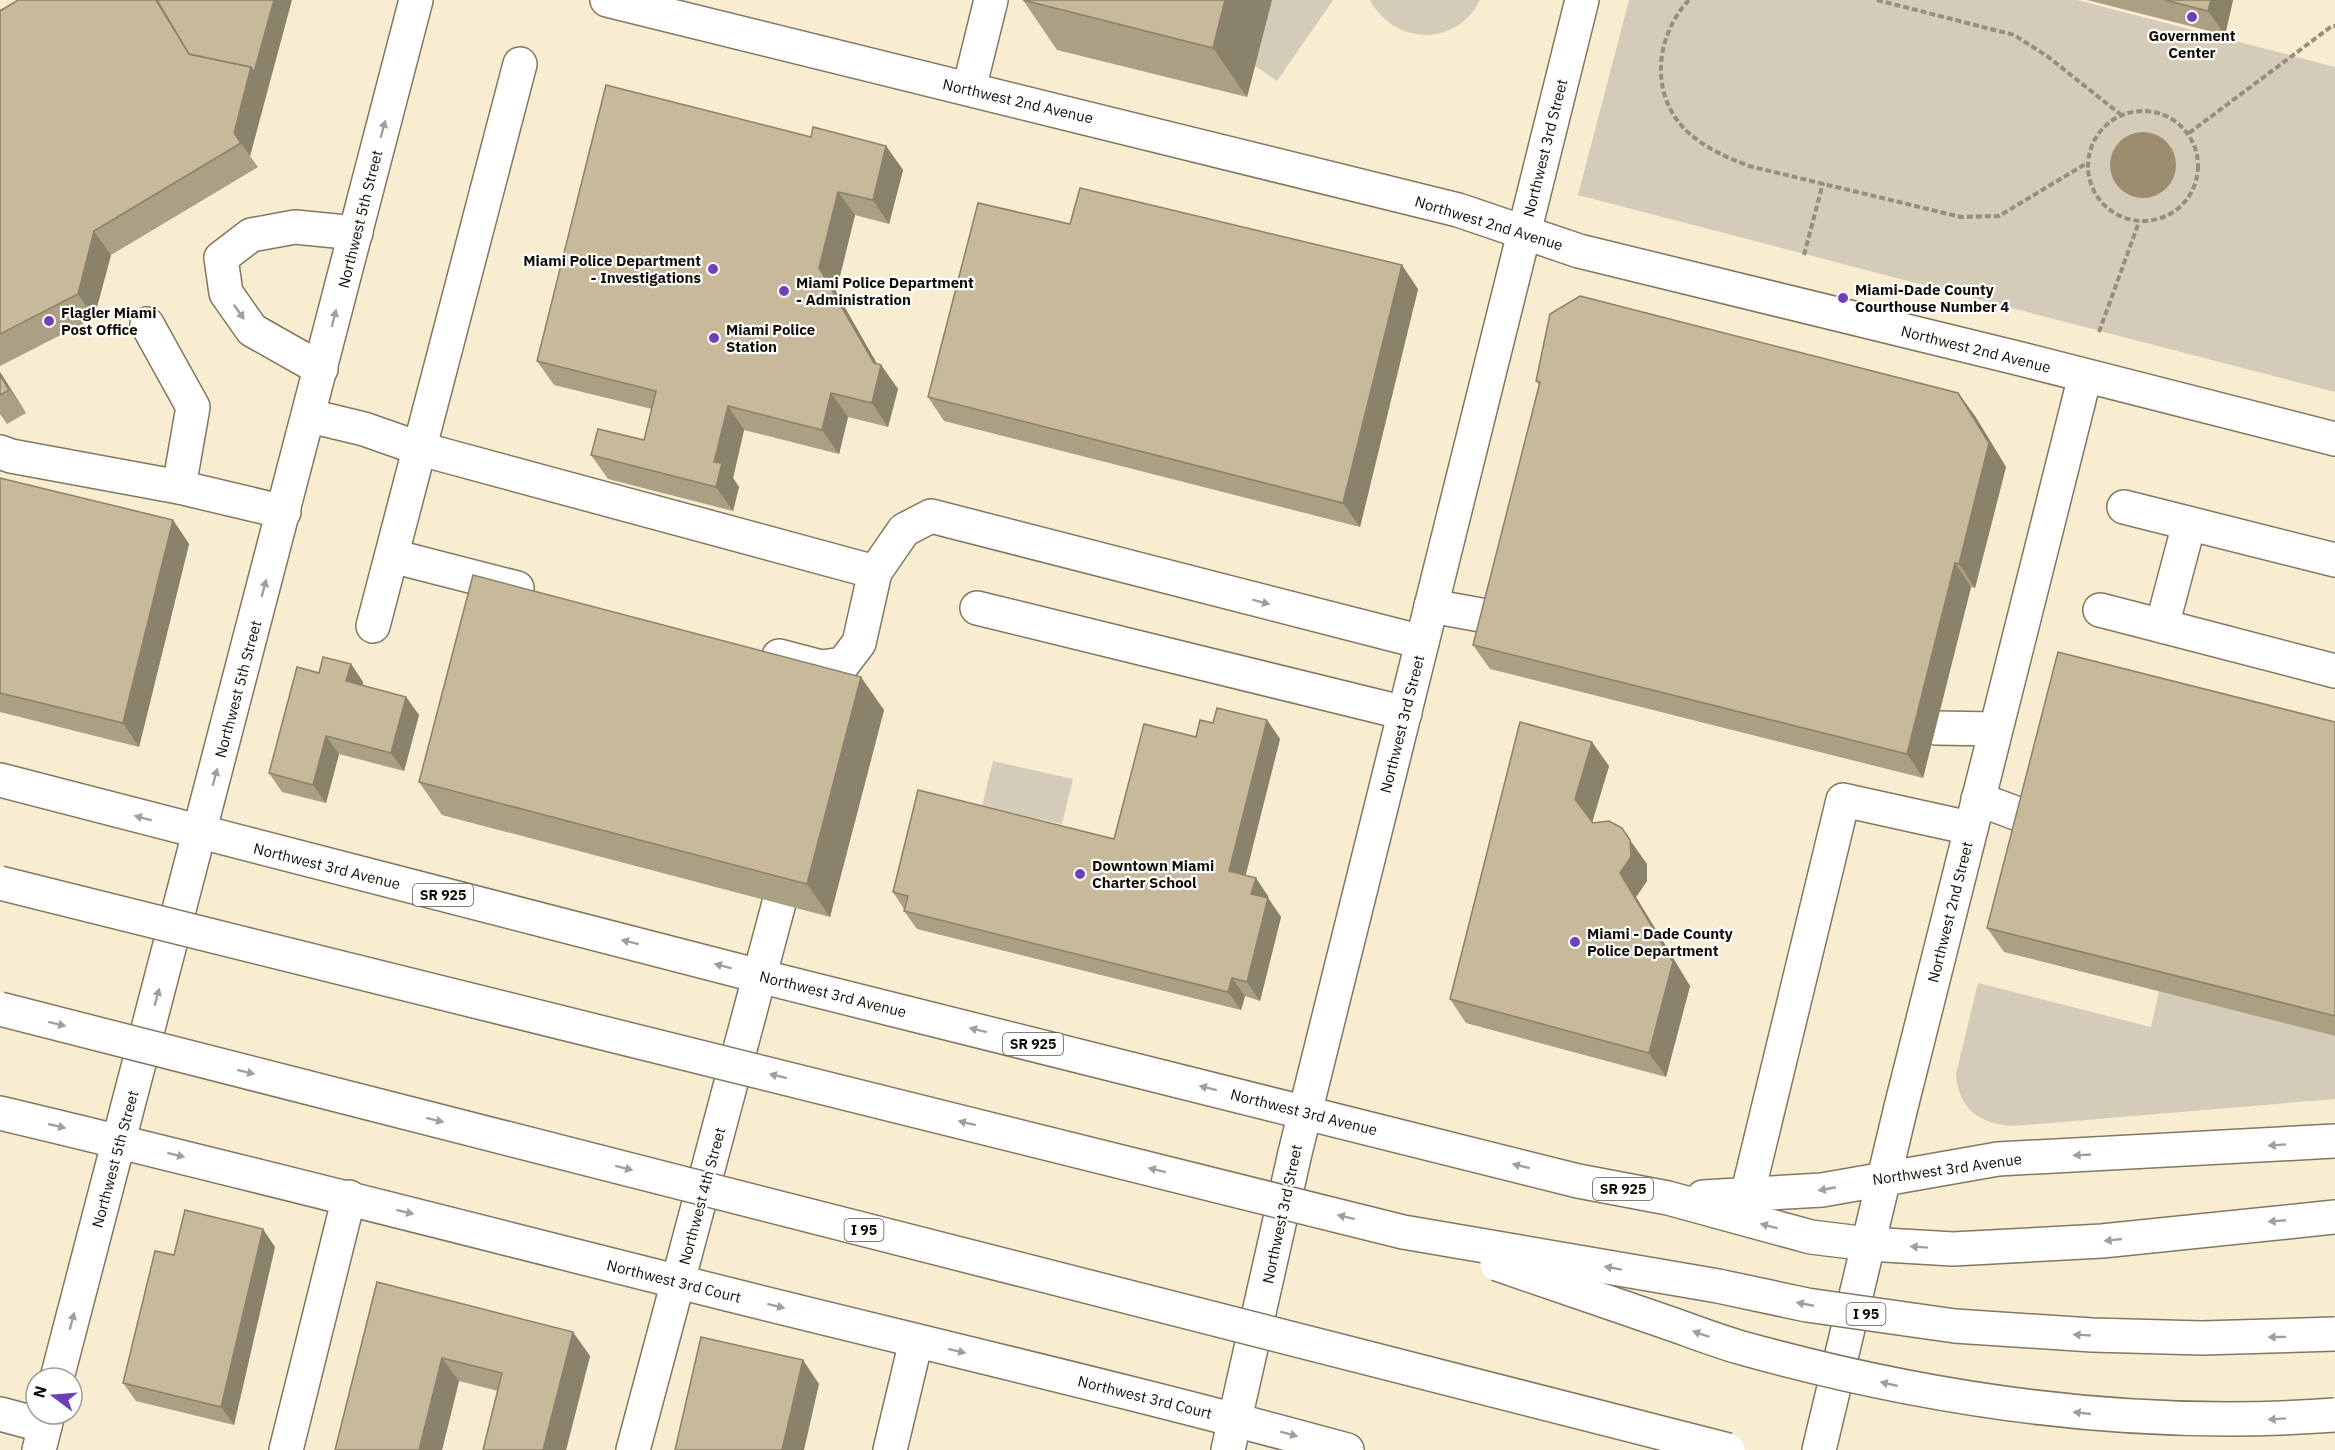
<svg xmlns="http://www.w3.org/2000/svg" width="2335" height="1450" font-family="'IBM Plex Sans',sans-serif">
<rect width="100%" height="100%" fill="#f8ecd1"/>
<g fill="#d4cbb8">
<path d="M1272,0h61l-56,81 -22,-15z"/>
<path d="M1370,0h110c-24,48 -86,45 -110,0z"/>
<path d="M1629,0h448l258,67v325l-757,-197z"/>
<path d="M993,761l80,18 -11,45 -80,-18z"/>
<path d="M1978,983l173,44 8,-36 176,45v63l-321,27c-34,-1 -56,-18 -58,-52z"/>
</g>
<circle fill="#9b8d6e" cx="2143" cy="165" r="33"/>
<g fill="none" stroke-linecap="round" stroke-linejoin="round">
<defs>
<g id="minor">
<path d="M607,0l851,210 121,41 442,108 314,80"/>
<path d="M969,89l22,-89"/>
<path d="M321,369l-69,-39 -26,-37 -5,-35 30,-23 44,-8 61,6"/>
<path d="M310,416l54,13 57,20 454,123 -16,71 -16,21 -22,3 -42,-11"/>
<path d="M0,452l11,4 168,31 14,-80 -46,-83"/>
<path d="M179,487l105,25"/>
<path d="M2124,507l211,53"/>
<path d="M392,556l125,32"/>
<path d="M875,572l29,-42 27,-14 491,126"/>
<path d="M1431,606l72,13"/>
<path d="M977,608l428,105"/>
<path d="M2100,610l62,16 27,-102"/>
<path d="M373,626l147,-562"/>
<path d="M2162,626l173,45"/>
<path d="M1936,728l59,1"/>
<path d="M1978,799l59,22"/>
<path d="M1747,1196l96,-396 127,28"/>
<path d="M0,1414l45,12"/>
<path d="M286,1450l63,-253"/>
<path d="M633,1450l146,-547"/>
<path d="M890,1450l26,-109"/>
<path d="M1228,1450l67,-297 287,-1153"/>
<path d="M1819,1450l82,-343 184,-731"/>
</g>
<g id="major">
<path d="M0,780l759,196 819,205 90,17 143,39 57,7"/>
<path d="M0,1113c244,58 487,121 731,182 205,51 412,99 616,155"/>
<path d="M1703,1197l119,-7 176,-31 337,-18"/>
<path d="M57,1378l359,-1378"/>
<path d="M39,1450l9,-36"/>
</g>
<path id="highway" d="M1868,1244l85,5 149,-8 233,-24"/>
</defs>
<use href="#minor" stroke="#827760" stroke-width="36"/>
<use href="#major" stroke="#827760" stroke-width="36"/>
<use href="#highway" stroke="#827760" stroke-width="36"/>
<g stroke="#978f7b" stroke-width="4" stroke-dasharray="6 3" stroke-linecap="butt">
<path d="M1689,0c-38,41 -40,107 10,141 15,11 32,18 50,25l212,51 38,-1 88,-53"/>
<path d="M1877,0l137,35 33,21 73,58"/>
<circle cx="2143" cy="166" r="55"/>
<path d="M2189,133l143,-107h3"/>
<path d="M1804,255l19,-72"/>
<path d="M2099,332l40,-110"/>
</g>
<use href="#minor" stroke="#fff" stroke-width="33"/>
<use href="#major" stroke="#fff" stroke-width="33"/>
<use href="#highway" stroke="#fff" stroke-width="33"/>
<defs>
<g id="highway-bridge">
<path d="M0,883l1403,349 315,54 89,19 148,21 137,9 110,3 133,-4"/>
<path d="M0,1009l1728,441"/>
<path d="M1497,1264c54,19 109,37 163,56 27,9 54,20 82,28 194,54 392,82 593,67"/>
</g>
</defs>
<use href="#highway-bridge" stroke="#827760" stroke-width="36" stroke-linecap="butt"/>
<use href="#highway-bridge" stroke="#fff" stroke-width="33"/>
</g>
<g fill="#ab9f84">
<path d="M1023,0h249l-25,97 -190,-47z"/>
<path d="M2087,0h146l-8,35z"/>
<path d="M0,8l1,2 266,81 -17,65 8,11 -147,88 -17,63 -94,48z"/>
<path d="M811,137l75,9 17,24 -14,54 -34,-9 -19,77 41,72 4,1 17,24 -10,38 -40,-10 -9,37 -95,-24 -11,48 6,9 -6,24 -125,-32 -17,-24 53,-15 8,-31 -98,-24 -17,-24z"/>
<path d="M1070,224l348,65 -58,238 -416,-106 -16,-24z"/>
<path d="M0,372l26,41 -19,11 -7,-10z"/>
<path d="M1536,381l422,12 17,23 31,51 -31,121 -4,-1 -48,191 -433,-109 -17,-24 66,-260z"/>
<path d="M0,478l173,42 16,24 -50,203 -139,-35z"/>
<path d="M351,664l12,18v3l43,12 13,18 -15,56 -65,-17 -13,49 -44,-11 -13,-19 50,-100z"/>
<path d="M884,710l-54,207 -388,-102 -23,-33z"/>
<path d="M1267,720l13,19 -35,136 23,21v2l13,19 -21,84 -15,-5 -4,14 -324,-81 -13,-18v-2l-11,-17 221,-53 99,-116z"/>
<path d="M2335,722v314l-331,-84 -17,-24z"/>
<path d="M1609,766l-17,56 55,42v17l-11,16 54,89 -24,91 -200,-54 -16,-24z"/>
<path d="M275,1247l-41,178 -98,-24 -13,-18z"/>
<path d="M377,1282l213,74 -24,94h-83l15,-59 -39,-10 -17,69h-107z"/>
</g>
<g fill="#8b826b">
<path d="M274,0h18l-42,156 -16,-23 17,-66z"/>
<path d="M1225,0h47l-25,97 -34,-49z"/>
<path d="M2211,0h22l-8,35 -17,-24z"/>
<path d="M886,146l17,24 -14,54 -16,-24z"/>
<path d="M838,192l17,23 -19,77 44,77 1,-4 17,24 -10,38 -16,-24 -53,-135z"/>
<path d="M94,231l17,24 -17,63 -16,-24z"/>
<path d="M1402,265l16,24 -58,238 -17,-24z"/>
<path d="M0,372l26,41 -26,-38z"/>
<path d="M831,393l17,24 -9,37 -17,-24z"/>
<path d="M1958,393l17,23 31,51 -31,121 -16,-24z"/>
<path d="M728,406l16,24 -11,48 6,9 -6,24 -17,-24 -2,-25z"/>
<path d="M173,520l16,24 -50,203 -16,-24z"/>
<path d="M1955,563l16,24 -48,191 -16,-24z"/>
<path d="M351,664l12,18 -4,17 -13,-18z"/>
<path d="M861,677l23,33 -54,207 -23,-33z"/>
<path d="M406,697l13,18 -15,56 -13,-18z"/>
<path d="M1267,720l13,19 -38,151 -13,-19z"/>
<path d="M326,736l13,18 -13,49 -13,-18z"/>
<path d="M1592,742l17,24 -17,57 -17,-24z"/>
<path d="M1630,840l17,24v17l-11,16 54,89 -24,91 -17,-24 -29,-180z"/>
<path d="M1256,878l12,18v2l13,19 -21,84 -13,-19 4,-88z"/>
<path d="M1232,978l13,18 -4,14 -13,-18z"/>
<path d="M263,1229l12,18 -41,178 -13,-18z"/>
<path d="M573,1332l17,24 -24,94h-23z"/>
<path d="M442,1358l17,23 -17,69h-23z"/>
<path d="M803,1360l16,24 -15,66h-22z"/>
</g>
<g fill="#c7b999" stroke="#8b826b" stroke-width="1.5">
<path d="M18,0h138l33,54 62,13 -17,66 7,10 -147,88 -16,63 -78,40v-323z"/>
<path d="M157,0h117l-20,72 -3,-5 -62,-13z"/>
<path d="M1023,0h202l-12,48z"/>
<path d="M2165,0h46l-3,11z"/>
<path d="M606,85l205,52 2,-10 73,19 -13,54 -35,-8 -19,76 55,95 7,2 -9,38 -41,-10 -9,37 -94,-24 -14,56 8,1 -6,24 -125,-32 7,-26 46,11 12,-49 -119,-30z"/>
<path d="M1080,188l322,77 -59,238 -415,-106 50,-194 92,21z"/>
<path d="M1580,296l378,97 31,50 -30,121 -4,-1 -48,191 -434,-109 67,-263 -4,-1 14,-67z"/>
<path d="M0,375l9,15 -9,5z"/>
<path d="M0,478l173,42 -50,203 -123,-30z"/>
<path d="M473,575l388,102 -54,207 -388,-102z"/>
<path d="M2058,652l277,70v294l-348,-88z"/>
<path d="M323,657l28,7 -5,17 60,16 -15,56 -65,-17 -13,49 -44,-12 28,-106 22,6z"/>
<path d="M1217,708l50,12 -38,151 27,7 -5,16 17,4 -21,84 -15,-4 -4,14 -324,-81 4,-15 -15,-4 25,-102 196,49 30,-115 52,13 4,-17 13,3z"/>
<path d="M1520,722l72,20 -17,57 18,24 16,-2 13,7 8,12 1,17 -11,16 53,89 -24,91 -199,-54z"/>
<path d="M185,1210l78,19 -42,178 -98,-24 32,-132 19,4z"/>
<path d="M377,1282l196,50 -30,118h-60l19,-77 -60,-15 -23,92h-84z"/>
<path d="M701,1337l102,23 -21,90h-107z"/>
</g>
<defs><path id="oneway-solid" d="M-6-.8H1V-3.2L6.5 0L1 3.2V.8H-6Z" transform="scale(1.5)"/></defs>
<g fill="#a09f9b">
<use href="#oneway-solid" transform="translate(383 129) rotate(-75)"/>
<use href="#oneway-solid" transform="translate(239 312) rotate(55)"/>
<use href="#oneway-solid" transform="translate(334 318) rotate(-76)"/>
<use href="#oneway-solid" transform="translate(264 588) rotate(-75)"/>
<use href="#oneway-solid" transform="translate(1261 602) rotate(15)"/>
<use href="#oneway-solid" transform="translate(215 777) rotate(-75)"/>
<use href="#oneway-solid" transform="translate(143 818) rotate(-165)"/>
<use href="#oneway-solid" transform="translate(630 942) rotate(-166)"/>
<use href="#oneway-solid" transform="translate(723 966) rotate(-165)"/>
<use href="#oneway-solid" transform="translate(157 997) rotate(-75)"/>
<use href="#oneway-solid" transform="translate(57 1024) rotate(14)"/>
<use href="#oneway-solid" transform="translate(978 1030) rotate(-166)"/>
<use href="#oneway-solid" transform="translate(246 1072) rotate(14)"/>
<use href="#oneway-solid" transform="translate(778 1076) rotate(-166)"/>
<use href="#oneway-solid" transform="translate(1208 1088) rotate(-166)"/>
<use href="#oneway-solid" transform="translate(435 1120) rotate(14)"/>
<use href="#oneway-solid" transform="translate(967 1123) rotate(-166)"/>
<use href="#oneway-solid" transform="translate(57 1126) rotate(13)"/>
<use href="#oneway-solid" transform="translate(2277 1145) rotate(176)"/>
<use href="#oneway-solid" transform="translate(176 1155) rotate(14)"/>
<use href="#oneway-solid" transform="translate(2082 1155) rotate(177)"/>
<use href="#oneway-solid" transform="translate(1521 1166) rotate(-166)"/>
<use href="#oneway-solid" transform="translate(624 1168) rotate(14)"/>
<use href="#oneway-solid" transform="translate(1157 1170) rotate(-166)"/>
<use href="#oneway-solid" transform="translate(1827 1189) rotate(169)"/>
<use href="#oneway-solid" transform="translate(405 1212) rotate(14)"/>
<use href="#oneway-solid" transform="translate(1346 1217) rotate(-166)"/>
<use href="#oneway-solid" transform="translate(2277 1221) rotate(175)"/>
<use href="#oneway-solid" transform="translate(1769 1226) rotate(-165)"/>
<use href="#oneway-solid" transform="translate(2113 1240) rotate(174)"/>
<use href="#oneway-solid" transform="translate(1919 1247) rotate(-176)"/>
<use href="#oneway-solid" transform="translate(1613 1268) rotate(-170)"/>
<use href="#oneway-solid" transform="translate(1805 1304) rotate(-169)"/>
<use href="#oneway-solid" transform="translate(776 1306) rotate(14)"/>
<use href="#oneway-solid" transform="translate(72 1321) rotate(-75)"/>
<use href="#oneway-solid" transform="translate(1701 1334) rotate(-161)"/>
<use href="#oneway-solid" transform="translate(2082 1335) rotate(-177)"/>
<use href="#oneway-solid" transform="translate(2277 1337) rotate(179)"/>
<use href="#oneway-solid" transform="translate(957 1351) rotate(14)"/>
<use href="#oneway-solid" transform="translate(1889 1384) rotate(-167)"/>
<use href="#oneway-solid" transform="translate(2082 1413) rotate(-174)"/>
<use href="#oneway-solid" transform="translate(2277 1419) rotate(176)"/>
<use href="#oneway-solid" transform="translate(1289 1434) rotate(15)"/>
</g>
<g fill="#6e41b9" stroke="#fff" stroke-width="2">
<circle cx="2192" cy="17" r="6"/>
<circle cx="713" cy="269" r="6"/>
<circle cx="784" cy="291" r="6"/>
<circle cx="1843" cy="298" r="6"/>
<circle cx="49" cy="321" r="6"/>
<circle cx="714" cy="338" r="6"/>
<circle cx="1080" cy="874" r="6"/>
<circle cx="1575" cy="942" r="6"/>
</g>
<g text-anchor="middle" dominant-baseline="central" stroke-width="4.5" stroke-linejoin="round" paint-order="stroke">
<g fill="#fff" stroke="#595650" stroke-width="1.5">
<rect x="413" y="884" width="60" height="22" rx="4.5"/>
<rect x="1003" y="1033" width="60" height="22" rx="4.5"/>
<rect x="1593" y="1178" width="60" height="22" rx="4.5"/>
<rect x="844.5" y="1219" width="39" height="22" rx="4.5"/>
<rect x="1846.5" y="1303" width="39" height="22" rx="4.5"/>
</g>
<g font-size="14" font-weight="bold" fill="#120e05">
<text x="443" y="895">SR 925</text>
<text x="1033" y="1044">SR 925</text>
<text x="1623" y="1189">SR 925</text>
<text x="864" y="1230">I 95</text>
<text x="1866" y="1314">I 95</text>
</g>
<g font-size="15" font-weight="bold" fill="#120e05" stroke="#fff" text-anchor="start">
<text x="2192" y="35" text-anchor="middle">Government<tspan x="2192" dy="17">Center</tspan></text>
<text x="701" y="260" text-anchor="end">Miami Police Department<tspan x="701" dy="17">- Investigations</tspan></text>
<text x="796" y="282">Miami Police Department<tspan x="796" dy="17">- Administration</tspan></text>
<text x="1855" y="289">Miami-Dade County<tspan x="1855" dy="17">Courthouse Number 4</tspan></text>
<text x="61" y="312">Flagler Miami<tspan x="61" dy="17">Post Office</tspan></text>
<text x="726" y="329">Miami Police<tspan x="726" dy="17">Station</tspan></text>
<text x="1092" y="865">Downtown Miami<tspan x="1092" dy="17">Charter School</tspan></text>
<text x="1587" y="933">Miami - Dade County<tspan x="1587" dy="17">Police Department</tspan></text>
</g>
<g font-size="15" fill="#120e05" stroke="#fff">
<text transform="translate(1018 101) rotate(13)">Northwest 2nd Avenue</text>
<text transform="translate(1545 148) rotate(-76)">Northwest 3rd Street</text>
<text transform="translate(360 219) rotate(-76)">Northwest 5th Street</text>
<text transform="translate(1489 223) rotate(17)">Northwest 2nd Avenue</text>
<text transform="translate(1976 349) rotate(14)">Northwest 2nd Avenue</text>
<text transform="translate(238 689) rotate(-75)">Northwest 5th Street</text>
<text transform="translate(1402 724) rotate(-76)">Northwest 3rd Street</text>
<text transform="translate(327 866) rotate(14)">Northwest 3rd Avenue</text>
<text transform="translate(1950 912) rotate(-76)">Northwest 2nd Street</text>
<text transform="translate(833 994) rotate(14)">Northwest 3rd Avenue</text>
<text transform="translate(1304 1112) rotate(14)">Northwest 3rd Avenue</text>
<text transform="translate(115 1159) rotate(-75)">Northwest 5th Street</text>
<text transform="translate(1947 1169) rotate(-8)">Northwest 3rd Avenue</text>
<text transform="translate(702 1196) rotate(-75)">Northwest 4th Street</text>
<text transform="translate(1282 1214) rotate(-78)">Northwest 3rd Street</text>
<text transform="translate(674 1281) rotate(14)">Northwest 3rd Court</text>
<text transform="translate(1145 1397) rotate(14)">Northwest 3rd Court</text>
</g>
</g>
<g transform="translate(54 1396) rotate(286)"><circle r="28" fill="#ffffff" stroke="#a09f9b" stroke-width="1.5"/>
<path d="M0-4.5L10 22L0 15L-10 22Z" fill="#6e41b9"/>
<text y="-9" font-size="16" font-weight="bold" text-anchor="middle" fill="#120e05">N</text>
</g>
</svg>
